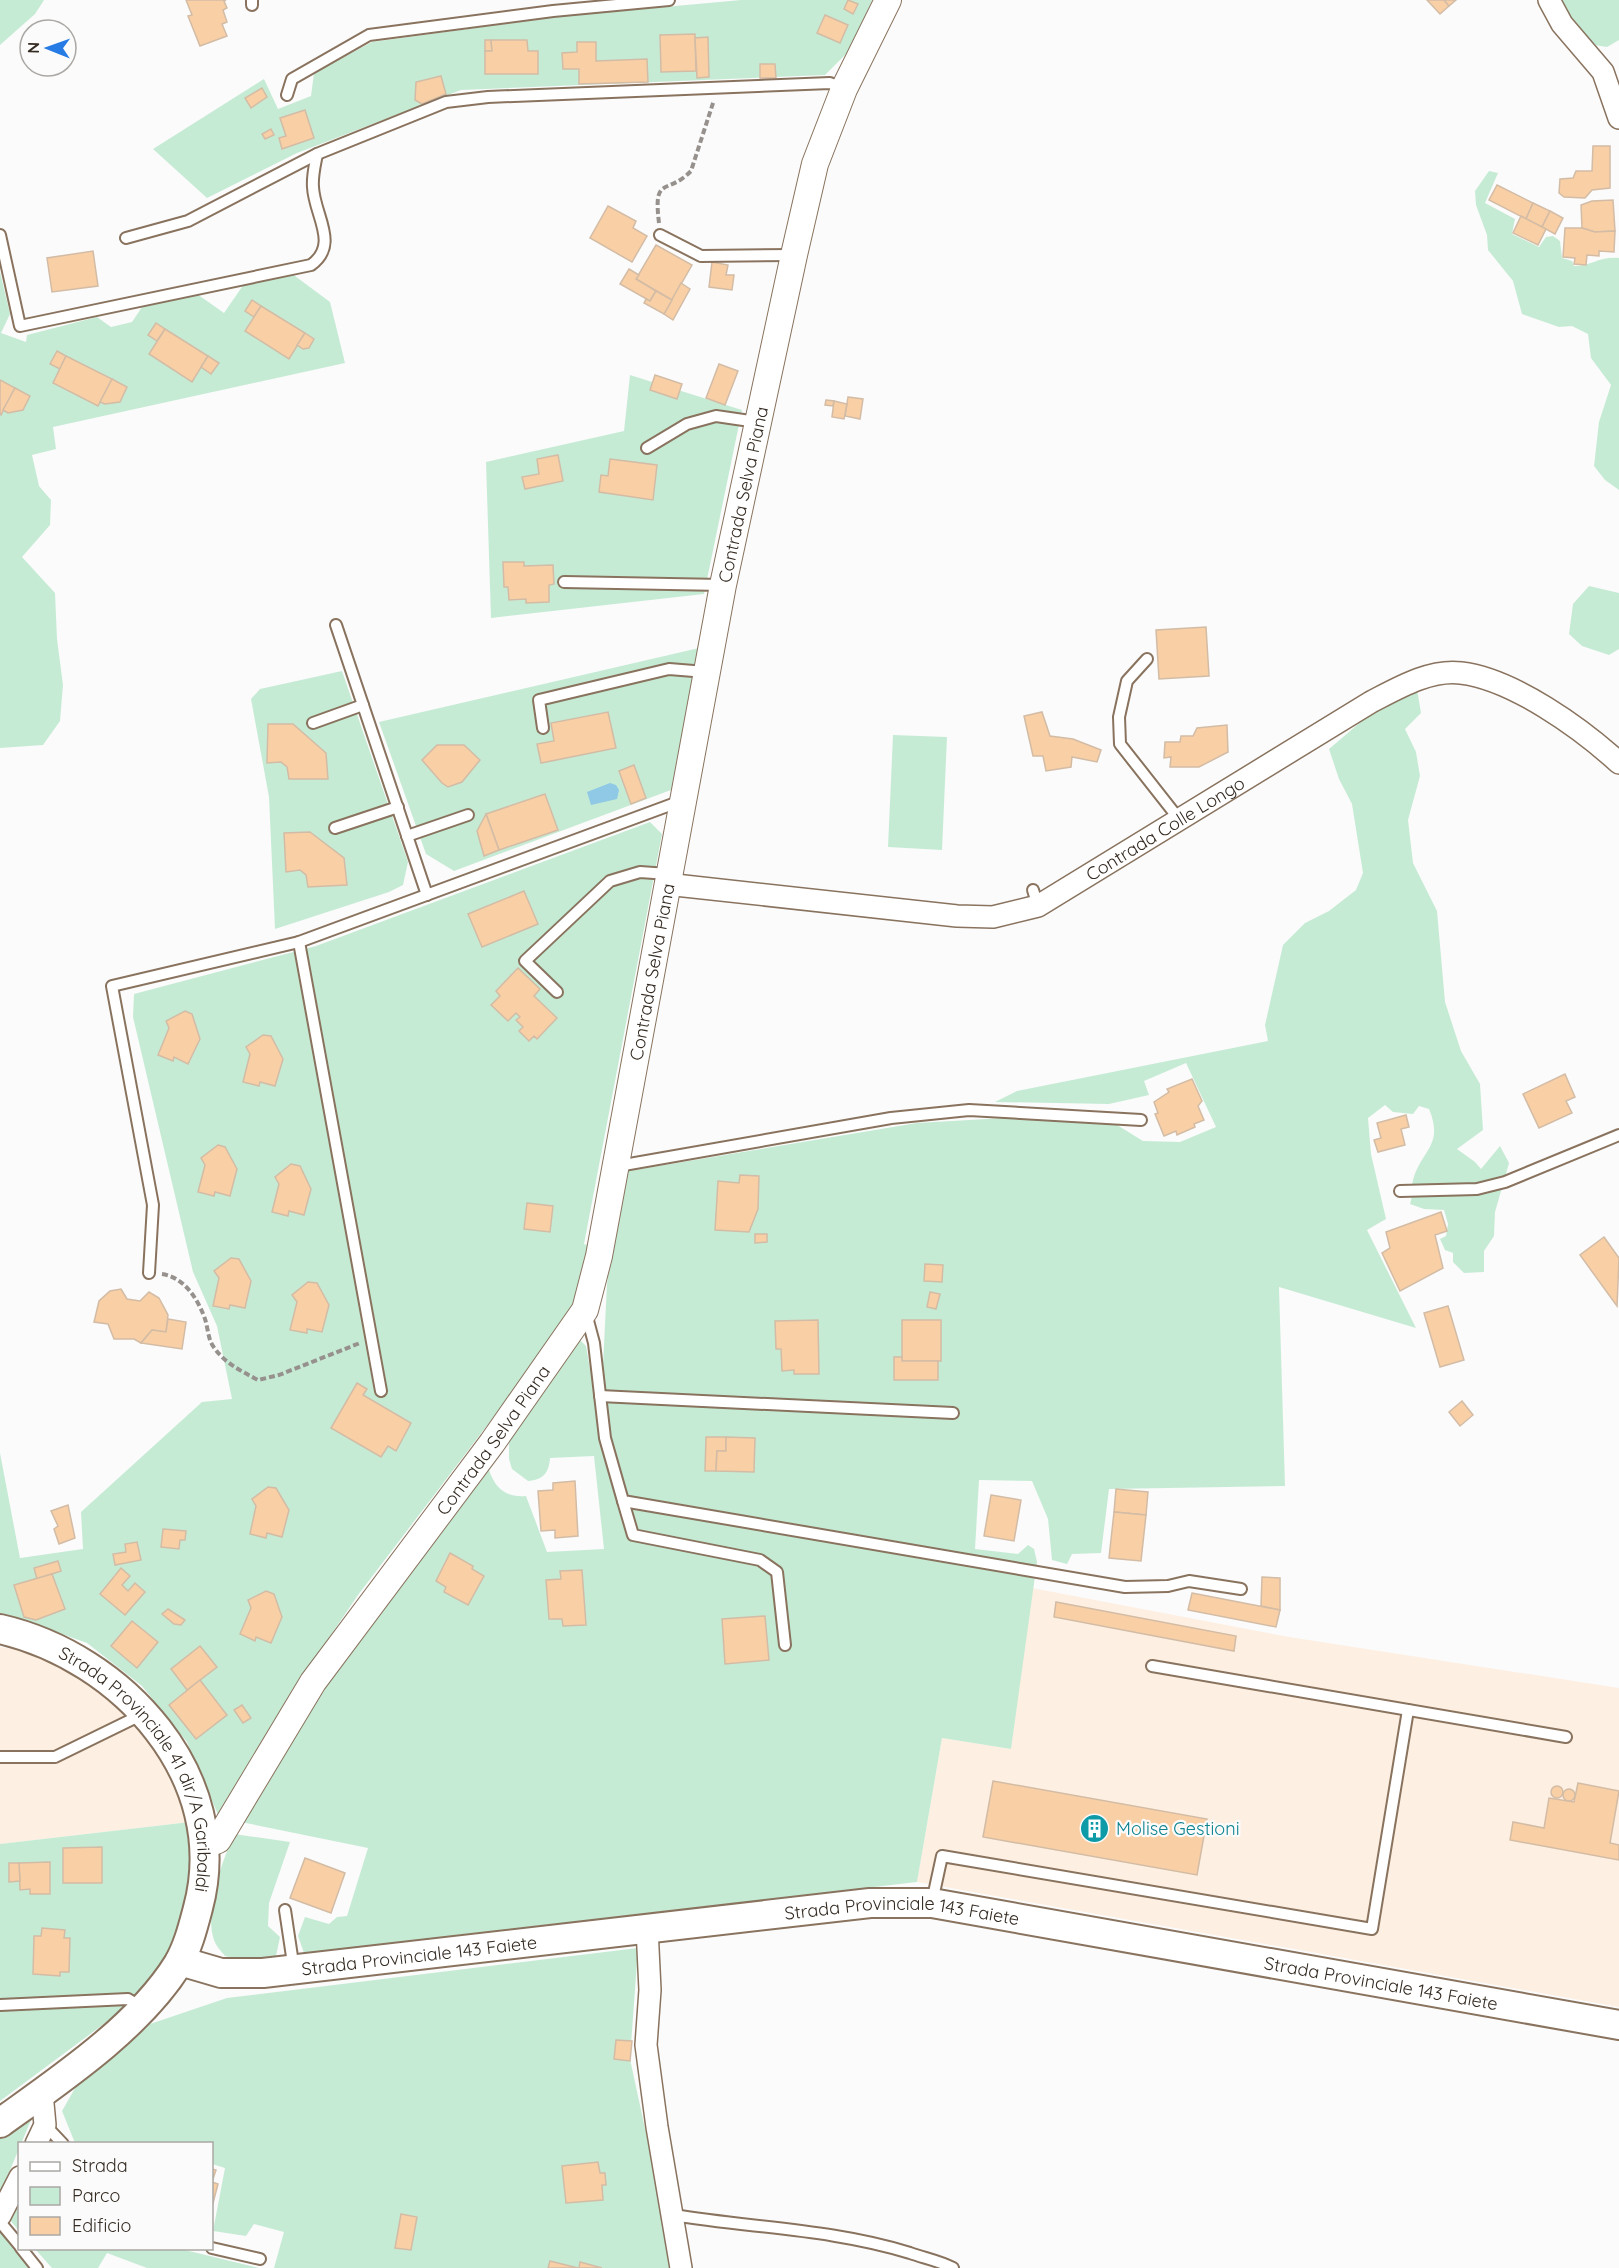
<svg xmlns="http://www.w3.org/2000/svg" width="1619" height="2268" font-family="Quicksand,sans-serif">
<rect width="100%" height="100%" fill="#fbfbfb"/>
<g fill="#fdefe1">
<path d="M1032,1588l257,49 330,51v319l-702,-125 25,-144 69,11z"/>
<path d="M0,1647l37,6 42,20 47,37 46,63 18,49 -190,22z"/>
</g>
<g fill="#c6ebd5">
<path d="M0,0h44l-9,14 -35,31z"/>
<path d="M741,0h131l-20,48 -27,27 -364,15 -164,63 -90,45 -54,-49 111,-70 14,30 33,-13 3,-23 58,-31 183,-25z"/>
<path d="M1560,0h59v40l-12,7 -13,-2 -15,-16z"/>
<path d="M1489,171l9,2 -13,30 30,16 -3,15 27,13 7,-10 7,-1 7,5 2,17 10,3 2,5c17,0 26,-10 45,-8v232l-14,-10 -11,-14 5,-44 12,-37 -20,-27 -3,-24 -16,-8 -13,1 -37,-13 -9,-33 -25,-31 -1,-15 -11,-30 -1,-14z"/>
<path d="M0,272l10,42 -9,19 25,9 1,-7 70,-18 14,10 21,-5 10,-15 55,-13 27,19 20,-29 47,-11 39,29 15,61 -292,64 3,22 -24,6 7,31 12,14 -1,25 -28,32 33,36 2,46 6,46 -3,36 -17,24 -43,3z"/>
<path d="M630,375l112,35 -38,184 -213,24 -5,-156 138,-31z"/>
<path d="M1589,586l30,7v56l-10,6 -27,-9 -13,-12 4,-30z"/>
<path d="M699,648l-28,142 -217,81 -28,-17 -47,-132z"/>
<path d="M342,671l66,191 -5,23 -14,7 -114,37 -6,-132 -18,-98 9,-10z"/>
<path d="M1417,689l4,24 -16,16 11,23 4,24 -12,44 5,43 24,48 8,91 16,49 19,33 3,46 -26,19 18,13 6,7 19,-23 9,17 -14,49 -1,24 -10,15v21l-20,1 -11,-11v-9l-8,-3 -5,-11 6,-3 2,-12 -4,-14 -20,-1 -14,-5c3,-8 1,-16 3,-24 9,-31 31,-34 16,-71l-10,-3 -6,8 -20,-2 -8,-7 -17,13 3,36 15,65 -19,11 49,98 -137,-41 6,199 -176,3 -8,64 -29,1 -5,10 -15,-4 -4,-41 -16,-38 -53,-1 -4,69 43,5 10,-9 6,4 3,13 -26,187 -69,-11 -25,144 -613,71 -6,-17 7,-19 24,7 8,-7 10,-1 21,-68 -127,-26 81,-137 167,-215c6,18 17,28 37,26l21,56 57,-3 -10,-93 -44,2c-1,15 -7,22 -22,23l-16,-12 -3,-10v-21l70,-99 7,7 4,23 13,-4 4,-81 15,-112 295,-49 87,-5 113,7 26,16 37,1 36,-15 -30,-64 -42,18 5,14 -40,9 -114,-2 22,-11 251,-50 -3,-16 18,-80 22,-22 24,-12 27,-21 7,-17 -11,-69 -13,-25 -10,-30 54,-46z"/>
<path d="M893,735l54,2 -5,113 -54,-3z"/>
<path d="M650,822l12,12 -78,410 6,2 -12,50 -16,31 -204,268 -53,78 -86,144 -32,-75 -45,-56 -55,-43 -42,-15 -45,-11v-164l20,105 63,-9 -2,-37 121,-110 30,-3 -15,-73 -24,-54 -60,-255 1,-23 182,-48z"/>
<path d="M190,1822l5,37 -20,93 -18,29 -56,45 -101,75v-257z"/>
<path d="M234,1834l56,8 -21,61 -1,23 12,11 -4,19 -35,4 -16,-4c-4,-5 -9,-10 -11,-16 -10,-29 8,-78 20,-106z"/>
<path d="M638,1948l-8,111 24,111 17,98h-397l10,-36 -30,-8 -8,12 -33,-5 12,-63 -13,-4v-20l-137,-1 -13,-32 16,-28 66,-57 83,-28z"/>
<path d="M20,2116l11,4 -31,74v-62z"/>
<path d="M19,2199v32l-9,-11z"/>
<path d="M0,2232l31,36h-31z"/>
<path d="M35,2249h146l78,19h-112l-40,-15 -9,15h-46z"/>
</g>
<path fill="#8fc9e6" d="M610,783l6,2 3,5 -2,9 -26,6 -4,-13z"/>
<g fill="#f9cfa6" stroke="#d3bca5" stroke-width="1.5">
<path d="M186,0h40l-2,1 3,7 -4,2 4,12 -5,2 5,12 -27,10 -12,-30 4,-1z"/>
<path d="M848,0l10,4 -5,10 -9,-5z"/>
<path d="M1427,0h17l5,6 -9,8z"/>
<path d="M1444,0h12l-7,6z"/>
<path d="M825,15l23,10 -8,18 -23,-10z"/>
<path d="M695,34l1,37 -35,1 -1,-37z"/>
<path d="M708,37l1,40 -12,1 -2,-40z"/>
<path d="M485,40h6l1,11h-7z"/>
<path d="M491,40h36l1,11h10v23h-53v-23h7z"/>
<path d="M577,42h19v19l51,-2 1,23 -69,2v-15h-16l-1,-16 15,-1z"/>
<path d="M760,64h15l1,14h-16z"/>
<path d="M441,76l5,18 -24,10 -7,-4 1,-18z"/>
<path d="M262,88l5,9 -16,11 -6,-10z"/>
<path d="M305,110l9,28 -32,11 -3,-11 7,-2 -6,-18z"/>
<path d="M271,129l3,6 -9,4 -3,-5z"/>
<path d="M1593,146h17v42l-18,2 -7,8 -21,-1 -5,-4 1,-14 13,-1 3,-7h16z"/>
<path d="M1497,185l36,18 -7,16 -37,-19z"/>
<path d="M1613,200l2,31 -20,1 -13,-4 -1,-23 11,-4z"/>
<path d="M1533,203l17,8 -8,16 -16,-8z"/>
<path d="M608,206l28,15 -3,7 14,8 -15,26 -42,-24z"/>
<path d="M1550,211l13,7 -8,16 -13,-7z"/>
<path d="M1521,216l25,13 -8,16 -25,-12z"/>
<path d="M1565,228h17l13,4 20,-1 -1,21 -15,-1v5l-12,-1 -1,10 -12,-1 1,-6 -12,-1z"/>
<path d="M656,245l36,20 -20,35 -36,-21z"/>
<path d="M93,251l5,35 -46,6 -5,-34z"/>
<path d="M712,262l16,3 -2,10h8l-2,15 -23,-3z"/>
<path d="M629,269l10,6 -3,4 20,12 -6,10 -30,-17z"/>
<path d="M681,283l9,6 -17,31 -9,-6z"/>
<path d="M656,291l16,9 -8,14 -20,-11 2,-4 4,2z"/>
<path d="M252,300l9,6 -7,11 -9,-6z"/>
<path d="M261,306l44,27 -16,26 -44,-28z"/>
<path d="M156,323l9,6 -8,12 -9,-6z"/>
<path d="M165,329l43,27 -16,26 -43,-28z"/>
<path d="M305,333l9,6 -5,9 -6,1 -6,-4z"/>
<path d="M57,351l9,5 -6,13 -10,-5z"/>
<path d="M66,356l46,23 -14,27 -45,-23z"/>
<path d="M208,356l11,7 -8,11 -10,-7z"/>
<path d="M719,364l19,7 -13,34 -19,-7z"/>
<path d="M655,375l27,9 -5,15 -27,-9z"/>
<path d="M112,379l15,8 -7,15 -15,2 -5,-2z"/>
<path d="M0,380l15,8 -14,27 -1,-1z"/>
<path d="M15,388l15,8 -7,14 -15,3 -5,-3z"/>
<path d="M848,397l15,2 -3,20 -15,-3z"/>
<path d="M826,400l8,1 -1,5 -8,-1z"/>
<path d="M834,401l13,3 -3,15 -12,-2z"/>
<path d="M558,455l5,26 -38,8 -3,-12 17,-3 -2,-15z"/>
<path d="M610,459l47,6 -4,35 -54,-8 2,-17 7,1z"/>
<path d="M503,562h21v4l29,-1 1,19 -5,1v17l-23,1v-4l-17,1 -1,-13h-4z"/>
<path d="M1206,627l3,49 -50,3 -3,-49z"/>
<path d="M608,712l8,36 -75,15 -4,-19 17,-3 -3,-18z"/>
<path d="M1042,712l8,24 23,3 28,11 -4,12 -25,-5 -1,10 -25,4 -3,-15h-10l-9,-40z"/>
<path d="M268,724h25l33,29 2,26h-39l-2,-12 -6,-5 -14,1z"/>
<path d="M1227,725l1,27 -29,15h-29l1,-10 -7,1 1,-16h15l1,-6h12l4,-8z"/>
<path d="M437,745h27l16,15 -18,22 -14,5 -6,-4 -20,-23z"/>
<path d="M634,765l12,33 -15,6 -12,-33z"/>
<path d="M545,794l13,36 -59,20 -13,-36z"/>
<path d="M486,814l13,36 -15,6 -7,-25z"/>
<path d="M310,832l34,26 3,27 -39,2 -2,-12 -6,-5 -14,2 -2,-39z"/>
<path d="M524,891l14,33 -56,23 -14,-33z"/>
<path d="M518,968l22,21 -6,7 23,22 -20,21 -3,-3 -5,5 -10,-10 4,-4 -7,-7 4,-3 -4,-4 -8,8 -17,-16 9,-9 -4,-5z"/>
<path d="M185,1011l7,3 8,25 -12,25 -14,-7 -1,4 -15,-6 11,-27 -3,-7z"/>
<path d="M263,1035l8,1 12,23 -8,27 -15,-4 -1,4 -16,-4 7,-28 -4,-7z"/>
<path d="M1565,1074l10,23 -9,4 6,12 -33,15 -16,-34z"/>
<path d="M1192,1079l10,22 -4,5 6,14 -10,4 1,3 -18,8 -1,-4 -12,5 -9,-22 3,-1 -4,-11 15,-10 -2,-3z"/>
<path d="M1406,1115l3,12 -8,2 4,16 -27,7 -4,-12 7,-2 -4,-15z"/>
<path d="M218,1145l7,2 12,22 -7,27 -15,-4 -1,4 -16,-4 7,-27 -4,-7z"/>
<path d="M291,1164l9,2 11,23 -7,26 -15,-4 -1,5 -16,-4 7,-28 -4,-7z"/>
<path d="M740,1175l19,1 -1,33 -9,23 -34,-2 3,-49 21,2z"/>
<path d="M527,1203l26,3 -3,26 -26,-3z"/>
<path d="M1441,1212l6,19 -12,4 8,33 -43,23 -18,-38 8,-5 -4,-16z"/>
<path d="M755,1234h12v8l-12,1z"/>
<path d="M1604,1237l15,21 -2,48 -37,-51z"/>
<path d="M231,1258l8,1 12,22 -6,27 -15,-3 -1,4 -16,-3 6,-28 -5,-7z"/>
<path d="M925,1264l18,1 -1,17 -18,-1z"/>
<path d="M308,1282l9,1 12,22 -7,27 -15,-3v4l-17,-3 7,-28 -5,-7z"/>
<path d="M121,1289l6,10 13,2 9,-9 10,6 9,17 -2,17 -14,-2 -11,13 -7,-4h-20l-6,-15 -14,-2 5,-21 11,-10z"/>
<path d="M930,1292l10,2 -4,15 -9,-2z"/>
<path d="M1448,1306l16,54 -24,7 -16,-54z"/>
<path d="M168,1319l18,3 -4,27 -41,-6 11,-13 14,2z"/>
<path d="M818,1320l1,54h-25v-4l-12,1 -1,-22h-5l-1,-28z"/>
<rect x="902" y="1320" width="39" height="41"/>
<path d="M894,1357h8v4h36v19h-44z"/>
<path d="M357,1383l10,6 -4,6 48,28 -15,28 -8,-5 -7,11 -50,-29z"/>
<path d="M1462,1401l11,14 -13,11 -11,-14z"/>
<path d="M706,1437h20v14h-9l-1,20h-11z"/>
<path d="M726,1437l29,1 -1,34 -38,-1 1,-20h9z"/>
<path d="M575,1481l3,55 -23,2v-8l-14,1 -3,-40 15,-1v-7z"/>
<path d="M268,1487l8,1 13,22 -7,27 -15,-4 -1,5 -16,-4 6,-28 -4,-7z"/>
<path d="M1116,1489l32,3 -2,23 -32,-3z"/>
<path d="M991,1495l30,5 -7,41 -30,-5z"/>
<path d="M68,1505l7,33 -16,6 -5,-15 4,-3 -7,-15z"/>
<path d="M1114,1512l32,3 -5,46 -32,-3z"/>
<path d="M163,1529l23,2 -1,9h-5l-1,9 -18,-2z"/>
<path d="M137,1542l4,18 -26,5 -2,-11 13,-2 -1,-8z"/>
<path d="M450,1553l23,13 -1,3 12,7 -16,29 -24,-13 2,-5 -10,-6z"/>
<path d="M58,1561l3,10 -24,8 -3,-11z"/>
<path d="M121,1568l9,8 -8,9 6,6 7,-8 10,9 -20,23 -25,-21z"/>
<path d="M582,1570l4,55 -23,1 -1,-7h-13l-3,-39 15,-1 -1,-8z"/>
<path d="M52,1574l13,35 -29,11 -12,-3 -10,-32z"/>
<path d="M1262,1577l18,1v32l-19,-4z"/>
<path d="M266,1591l8,3 8,23 -11,26 -15,-6 -1,4 -15,-7 11,-26 -3,-8z"/>
<path d="M1192,1593l88,17 -4,17 -88,-17z"/>
<path d="M1056,1602l180,34 -2,15 -180,-34z"/>
<path d="M168,1609l17,11 -4,5 -7,-1 -12,-10z"/>
<path d="M765,1616l4,44 -44,4 -3,-45z"/>
<path d="M132,1621l26,21 -21,26 -26,-22z"/>
<path d="M200,1646l17,21 -30,23 -16,-21z"/>
<path d="M200,1680l27,35 -31,24 -27,-34z"/>
<path d="M242,1705l9,13 -8,5 -9,-13z"/>
<path d="M993,1781l214,38 -10,56 -214,-38z"/>
<path d="M1578,1783l41,8 -9,52 9,2v15l-109,-20 3,-18 31,6 5,-30 25,4z"/>
<circle cx="1557" cy="1792" r="6"/>
<circle cx="1569" cy="1795" r="6"/>
<path d="M102,1847v36h-39v-35z"/>
<path d="M305,1858l40,15 -14,40 -41,-15z"/>
<path d="M50,1862v32h-20v-5l-10,1 -1,-27z"/>
<path d="M9,1863h10l1,18 -11,1z"/>
<path d="M42,1928l23,2 -1,8h6l-1,34h-9v4l-27,-2 1,-38h7z"/>
<path d="M616,2040l16,1 -2,20 -16,-2z"/>
<path d="M598,2162l2,11h5l1,12h-4l1,15 -37,3 -4,-37z"/>
<path d="M212,2169l4,1 -4,12 6,2 -6,23z"/>
<path d="M401,2214l16,3 -6,33 -16,-2z"/>
<path d="M550,2261l28,7h-30z"/>
<path d="M580,2262l22,6h-23z"/>
</g>
<g fill="none" stroke-linecap="round" stroke-linejoin="round">
<defs>
<g id="service">
<path d="M252,0v5"/>
<path d="M287,95l5,-16 77,-44 184,-24 116,-11"/>
<path d="M0,235l20,91 291,-61c29,-21 3,-50 2,-78 -1,-11 2,-22 4,-33"/>
<path d="M660,235l41,21 92,-1"/>
<path d="M126,238l62,-17 129,-67 129,-52 42,-5 342,-14 14,6"/>
<path d="M647,448l40,-24 29,-8 41,6"/>
<path d="M564,582l158,3"/>
<path d="M336,625l91,270"/>
<path d="M1147,659l-20,22 -8,36 1,27 59,75"/>
<path d="M313,723l50,-18"/>
<path d="M543,728l-4,-28 130,-31 37,3"/>
<path d="M335,828l63,-21"/>
<path d="M407,836l61,-21"/>
<path d="M1033,890l5,16"/>
<path d="M299,942l82,449"/>
<path d="M557,992l-32,-31 85,-80 30,-9 28,2"/>
<path d="M618,1166l273,-48 78,-8 172,10"/>
<path d="M1400,1191l77,-2 28,-7 114,-47"/>
<path d="M149,1273l4,-68 -41,-219 187,-44 382,-141"/>
<path d="M586,1313l8,30 11,95 18,63 502,86 43,-1 21,-5 52,8"/>
<path d="M600,1396l353,17"/>
<path d="M623,1501l10,34 127,25 17,12 8,73"/>
<path d="M1152,1666l414,71"/>
<path d="M0,1757h55l88,-43"/>
<path d="M932,1902l10,-46 430,73 36,-219"/>
<path d="M285,1910l9,60"/>
<path d="M0,2005l128,-6 13,8"/>
<path d="M45,2125l18,19"/>
<path d="M673,2215c80,13 160,14 237,38 14,5 30,8 43,15"/>
<path d="M0,2222l20,24"/>
<path d="M21,2248l16,20"/>
<path d="M212,2248l48,11"/>
</g>
<g id="minor">
<path d="M1549,0l13,24 41,48 16,46"/>
<path id="s1" d="M666,884l291,32 36,1 45,-11 333,-204c27,-14 59,-33 90,-29 52,6 121,56 158,90"/>
<path d="M647,1928l3,62 -4,55 11,82 24,141"/>
<path d="M36,2144l9,-19 -3,-32"/>
<path d="M0,2216l20,-39"/>
</g>
<g id="tertiary">
<path id="s2" d="M205,1845l13,-5 95,-158 179,-239 93,-133 14,-54 124,-671 71,-330 21,-91 29,-75 44,-89"/>
</g>
<g id="secondary">
<path id="s3" d="M0,1629c122,28 233,148 198,279 -5,19 -10,39 -20,56 -39,63 -118,116 -178,159"/>
<path id="s4" d="M180,1961l41,12h42l607,-70h62l687,122"/>
</g>
</defs>
<use href="#service" stroke="#89735e" stroke-width="14"/>
<use href="#minor" stroke="#89735e" stroke-width="24"/>
<use href="#tertiary" stroke="#89735e" stroke-width="28"/>
<use href="#secondary" stroke="#89735e" stroke-width="32"/>
<g stroke="#96918d" stroke-width="4" stroke-dasharray="6 3" stroke-linecap="butt">
<path d="M659,223c-6,-49 8,-27 32,-52l23,-71"/>
<path d="M162,1274c22,3 36,25 43,45 3,9 3,20 8,27 11,17 28,25 45,34l21,-5 81,-32"/>
</g>
<use href="#service" stroke="#fff" stroke-width="10"/>
<use href="#minor" stroke="#fff" stroke-width="21"/>
<use href="#tertiary" stroke="#fff" stroke-width="26"/>
<use href="#secondary" stroke="#fff" stroke-width="28"/>
</g>
<defs>
<symbol id="building-disc" viewBox="-11 -11 22 22"><circle r="9.5" fill="#0f9aa8" stroke="#fbfbfb"/><path d="M-4-6H4V6H1V3H-1V6H-4ZM-2.5-4.3h1.7v1.8h-1.7ZM.8-4.3h1.7v1.8H.8ZM-2.5-1h1.7V.8h-1.7ZM.8-1h1.7V.8H.8Z" fill="#fff"/></symbol>
</defs>
<g fill-rule="evenodd">
<use href="#building-disc" x="1078" y="1812" width="33" height="33"/>
</g>
<g text-anchor="middle" dominant-baseline="central" stroke-width="4.5" stroke-linejoin="round" paint-order="stroke">
<g font-size="18" fill="#342b22" stroke="#fbfbfb">
<text stroke="none"><textPath href="#s2" startOffset="1490">Contrada Selva Piana</textPath></text>
<text stroke="none"><textPath href="#s1" startOffset="524">Contrada Colle Longo</textPath></text>
<text stroke="none"><textPath href="#s2" startOffset="1004">Contrada Selva Piana</textPath></text>
<text stroke="none"><textPath href="#s2" startOffset="500">Contrada Selva Piana</textPath></text>
<text stroke="none"><textPath href="#s3" startOffset="214">Strada Provinciale 41 dir/A Garibaldi</textPath></text>
<text stroke="none"><textPath href="#s4" startOffset="728">Strada Provinciale 143 Faiete</textPath></text>
<text stroke="none"><textPath href="#s4" startOffset="242">Strada Provinciale 143 Faiete</textPath></text>
<text stroke="none"><textPath href="#s4" startOffset="1214">Strada Provinciale 143 Faiete</textPath></text>
</g>
<g font-size="18" fill="#0d838f" stroke="#fbfbfb" text-anchor="start">
<text x="1116" y="1828">Molise Gestioni</text>
</g>
</g>
<rect x="18" y="2142" width="195" height="108" fill="#fbfbfb" stroke="#aba8a4" stroke-width="1.5"/>
<rect x="30" y="2162" width="30" height="9" fill="#ffffff" stroke="#aba8a4" stroke-width="1.5"/>
<text x="72" y="2172" font-size="18" fill="#342b22">Strada</text>
<rect x="30" y="2187" width="30" height="18" fill="#c6ebd5" stroke="#aba8a4" stroke-width="1.5"/>
<text x="72" y="2202" font-size="18" fill="#342b22">Parco</text>
<rect x="30" y="2217" width="30" height="18" fill="#f9cfa6" stroke="#aba8a4" stroke-width="1.5"/>
<text x="72" y="2232" font-size="18" fill="#342b22">Edificio</text>
<g transform="translate(48 48) rotate(271)"><circle r="28" fill="#fbfbfb" stroke="#aba8a4" stroke-width="1.5"/>
<path d="M0-4.5L10 22L0 15L-10 22Z" fill="#267be5"/>
<text y="-9" font-size="16" font-weight="bold" text-anchor="middle" fill="#342b22">N</text>
</g>
</svg>
